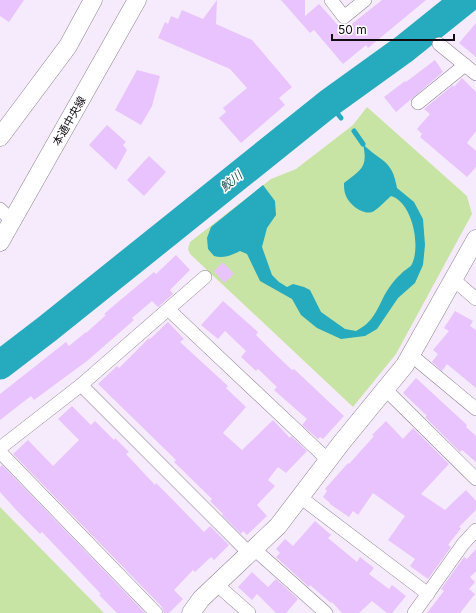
<svg xmlns="http://www.w3.org/2000/svg" width="476" height="613" font-family="Inter,'Noto Sans JP',sans-serif">
<rect width="100%" height="100%" fill="#f6ebfc"/>
<g fill="#c8e4a5">
<path d="M367,107l100,89 5,18 -76,140 -43,53 -163,-153 -2,-5 2,-7 81,-63 25,-10 57,-44z"/>
<path d="M0,507l104,106h-104z"/>
</g>
<path fill="#25aabe" d="M363,144c17,18 29,14 34,44l17,14 9,17 2,26 -2,20 -8,18 -17,15 -21,31 -12,7 -24,3 -24,-11 -16,-13 -9,-16 -32,-18 -13,-27 -7,-3c-8,4 -17,8 -26,5l-6,-7 -1,-11 4,-11 52,-42 12,16 1,14 -9,13 -5,19 10,28 7,7 8,5 6,-3 11,3 6,3 11,22 24,17 11,2c22,-11 22,-29 35,-46 3,-4 6,-8 10,-11 3,-4 9,-6 11,-10 9,-19 0,-62 -21,-68 -6,5 -11,11 -17,15 -10,6 -25,-7 -28,-15 -2,-4 -2,-9 -2,-13 18,-14 24,-16 19,-39z"/>
<g fill="none" stroke-linecap="round" stroke-linejoin="round">
<g stroke="#25aabe" stroke-width="5">
<path d="M329,103l12,15"/>
<path d="M354,131l9,13"/>
</g>
<path stroke="#25aabe" stroke-width="29" d="M0,365l47,-36 282,-226 75,-54 61,-49"/>
</g>
<g fill="#e8c3fe">
<path d="M0,0h24l-15,22 -9,-6z"/>
<path d="M217,0l-1,24 36,16 40,47 -13,11 6,7 -44,38 -22,-25 7,-6 -3,-4 24,-20 -17,-19 -72,-31 7,-16 3,2 3,-8 7,3 4,-9 21,9z"/>
<path d="M281,0h24v16l14,-12 24,27 39,-31h44l-58,48 -2,-3 -23,19 -29,-34 -4,3z"/>
<path d="M476,23v34l-17,-14z"/>
<path d="M435,60l8,12 -47,40 -12,-15 21,-16 1,1z"/>
<path d="M137,70l23,6 -8,30 -11,19 -26,-15z"/>
<path d="M462,78l14,14v39l-9,12 9,8v16l-9,10 -47,-40 2,-3 -5,-5 13,-15 -6,-5 29,-24 1,2z"/>
<path d="M107,125l19,17 -3,3 4,5 -11,20 -27,-25z"/>
<path d="M149,156l17,16 -22,24 -17,-16z"/>
<path d="M176,255l14,15 -20,20 3,4 -15,13 -6,-6 -20,17 2,2 -47,41 -53,39 -3,-4 -31,24v-26l66,-52 3,4 17,-14v1l20,-18 -2,-1 14,-12 36,-30 2,2z"/>
<path d="M223,262l11,12 -10,9 -10,-12z"/>
<path d="M223,301l35,31 -2,3 17,17 19,18 2,-1 50,47 -21,23 -3,-2 -2,2 -16,-14 5,-6 -33,-29 3,-3 -19,-18 -2,2 -15,-14 5,-6 -21,-20 -7,8 -17,-14z"/>
<path d="M455,311l18,10 -3,5 6,4v58l-29,-24 -5,7 -10,-9 6,-8 -5,-4 16,-19 -5,-3z"/>
<path d="M168,322l16,17 -4,3 48,44 -2,2 20,19 -23,26 19,17 31,-30 17,18 1,-2 16,15 -21,22 -8,-6 -10,13 7,6 -18,19 10,11 -20,19 -4,-4 -2,3 -19,-19 1,-1 -13,-13 2,-2 -38,-37 2,-2 -78,-76 19,-18 2,2 30,-30 1,1z"/>
<path d="M416,378l51,47 -1,2 10,9v26l-14,-12 -2,2 -35,-35 2,-1 -24,-23z"/>
<path d="M72,406l19,19 4,-4 19,19 1,-2 14,14 -3,2 29,31 1,-2 13,13 35,36 6,-6 19,19 -15,15 -3,-3 -16,15 -2,-2 -19,20 9,9 -14,14h-5l-2,-6 -149,-153 15,-14 25,26 26,-26 -21,-21z"/>
<path d="M386,421l17,18 10,-11 36,36 -28,30 24,16 21,-20 10,11v9l-17,17 2,1 -13,17 3,2 -23,32 -18,-13 5,-7 -27,-19 17,-24 -32,-23 -15,22 -5,-4 -4,6 -19,-13v-1l-7,-6 4,-6 -2,-2 23,-26 1,1 25,-28 -2,-1z"/>
<path d="M2,465l143,148h-28l-18,-18 2,-1 -59,-62 -2,2 -21,-21 -19,-21v-25z"/>
<path d="M315,521l16,14 -3,3 29,24 3,-5 14,11 -5,6 20,15 3,-4 14,11 -14,17h-5l-15,-12 -13,12h-17l-10,-11 -1,1 -21,-18 -1,2 -33,-30 4,-4 -4,-4 9,-10 8,7z"/>
<path d="M476,549v22l-6,6 5,5 -6,7 6,5 -15,19h-33l17,-22 -3,-2 23,-32 3,2z"/>
<path d="M252,572l16,15 8,-8 22,20 -12,14h-10l-19,-19 -5,6 -14,-13z"/>
</g>
<g fill="none" stroke-linecap="round" stroke-linejoin="round">
<defs>
<g id="street">
<path d="M331,0l13,17 21,-17"/>
<path d="M439,44l37,30"/>
<path d="M418,103l47,-38"/>
<path d="M0,209l12,12"/>
<path d="M453,279l23,20"/>
<path d="M169,310l159,150"/>
<path d="M411,355l65,54"/>
<path d="M81,385l168,168"/>
<path d="M386,390l90,89"/>
<path d="M0,448l81,-63 124,-108"/>
<path d="M0,452l156,161"/>
<path d="M300,497l128,97"/>
<path d="M253,548l73,65"/>
<path d="M216,584l33,29"/>
<path d="M414,613l49,-69 13,-14"/>
</g>
<g id="secondary">
<path d="M0,137l68,-91 25,-46"/>
<path d="M0,242l137,-242"/>
<path d="M191,613l10,-14 77,-73 64,-84 63,-77 71,-126"/>
</g>
</defs>
<use href="#street" stroke="#8d8393" stroke-width="14"/>
<use href="#secondary" stroke="#8d8393" stroke-width="19"/>
<use href="#street" stroke="#fff" stroke-width="13"/>
<use href="#secondary" stroke="#fff" stroke-width="18"/>
</g>
<g text-anchor="middle" dominant-baseline="central" stroke-width="3" stroke-linejoin="round" paint-order="stroke">
<g font-size="11" fill="#110d13" stroke="#fff">
<text transform="translate(69 121) rotate(-60)">本通中央線</text>
</g>
<g font-size="12" font-style="italic" fill="#1e525b" stroke="#fff">
<text transform="translate(231 181) rotate(-39)">鮫川</text>
</g>
</g>
<path d="M332 34v6h122v-6" fill="none" stroke="#110d13" stroke-width="2"/>
<text x="338" y="34" font-size="12" fill="#110d13" stroke="#ffffff" stroke-width="3" paint-order="stroke">50 m</text>
</svg>
